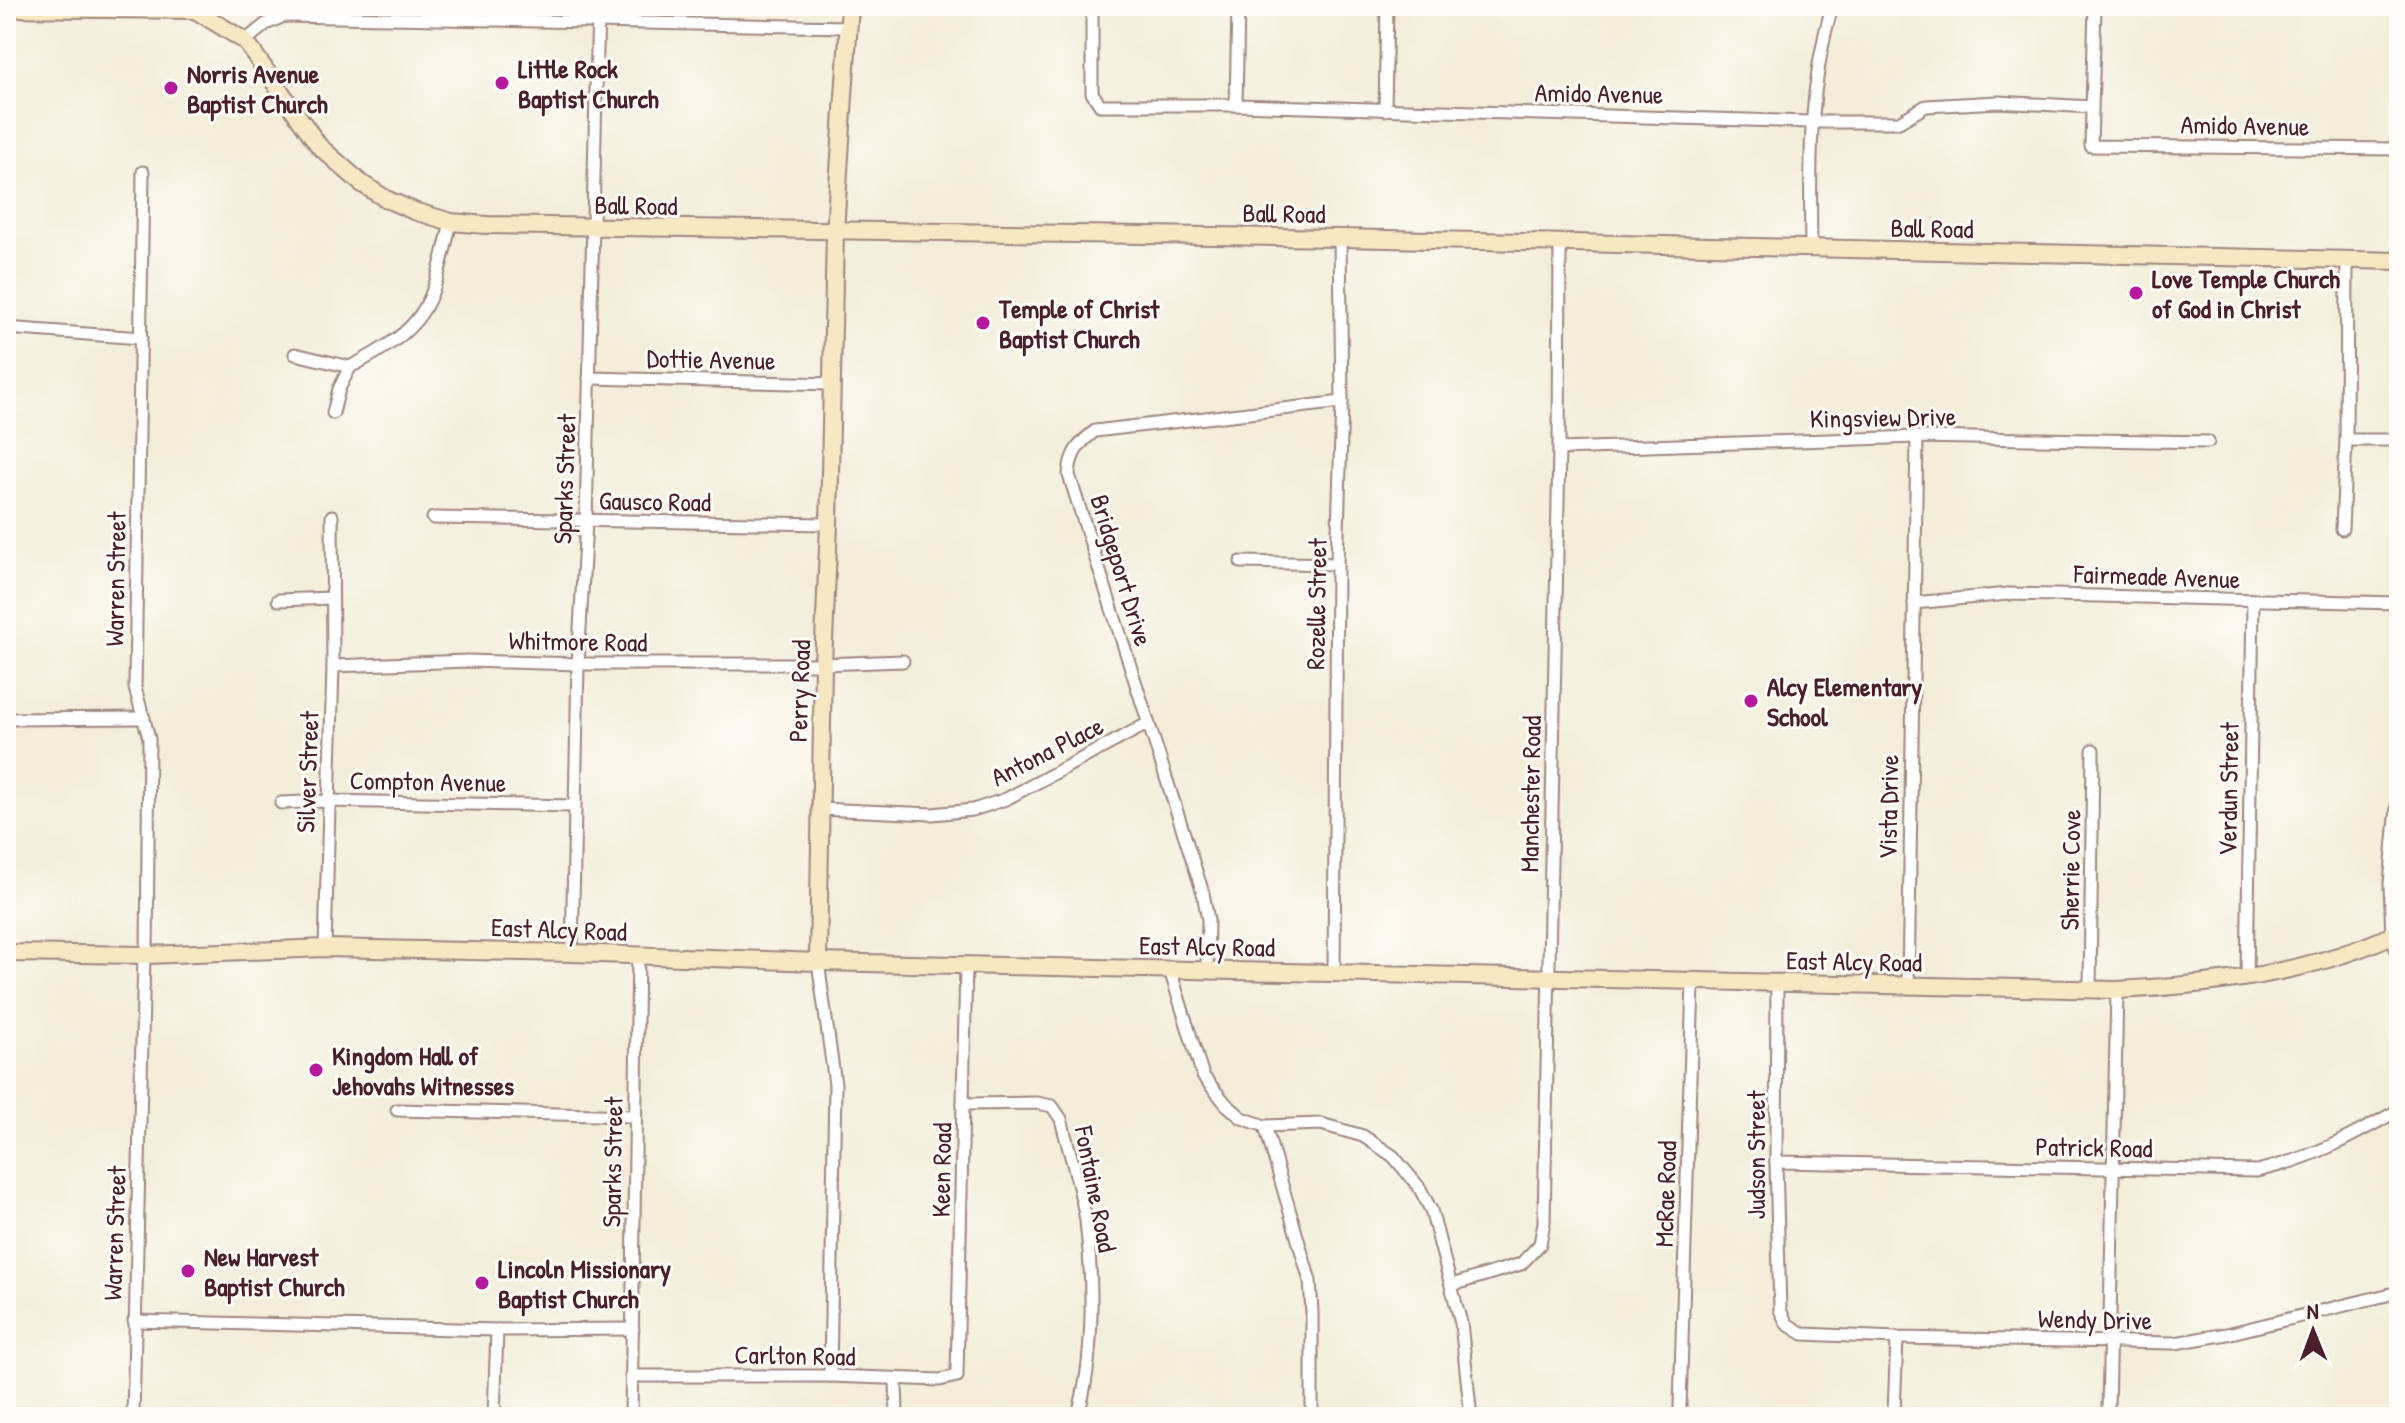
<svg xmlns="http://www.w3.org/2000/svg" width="2405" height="1423" font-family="'Patrick Hand',sans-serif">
<rect width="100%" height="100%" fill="#fdfcf7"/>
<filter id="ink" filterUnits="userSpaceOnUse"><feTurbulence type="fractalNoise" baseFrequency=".0125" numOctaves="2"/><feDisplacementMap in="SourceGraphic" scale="16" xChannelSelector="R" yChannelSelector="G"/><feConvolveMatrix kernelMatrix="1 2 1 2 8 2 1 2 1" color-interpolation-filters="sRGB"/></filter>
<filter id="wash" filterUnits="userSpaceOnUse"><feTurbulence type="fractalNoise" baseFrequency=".006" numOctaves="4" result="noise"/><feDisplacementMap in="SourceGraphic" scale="32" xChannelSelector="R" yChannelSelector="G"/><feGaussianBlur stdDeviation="1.8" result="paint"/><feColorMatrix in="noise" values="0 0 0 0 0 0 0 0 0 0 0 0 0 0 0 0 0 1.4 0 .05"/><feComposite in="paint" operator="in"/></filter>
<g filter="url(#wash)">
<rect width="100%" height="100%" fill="#f3edd9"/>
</g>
<g filter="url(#ink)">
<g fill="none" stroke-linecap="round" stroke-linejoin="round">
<defs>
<g id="street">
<path d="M1092,6v87l8,12h136l575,17h88l27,-16 72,-4 94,5"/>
<path d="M2095,6l-4,140 308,3"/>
<path d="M284,16l565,11"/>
<path d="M245,41l21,-17 18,-8 -29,-10"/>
<path d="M1236,105l2,-99"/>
<path d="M1385,110l2,-104"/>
<path d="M143,172l-8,516 14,50 -2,217"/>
<path d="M1811,250c-1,-87 -3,-160 21,-244"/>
<path d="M6,328l135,10"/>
<path d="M295,354l55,13c81,-42 81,-61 101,-145"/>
<path d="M589,378l244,6"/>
<path d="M333,413l6,-24 11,-22"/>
<path d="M2346,440h53"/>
<path d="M1559,449l358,-12 291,5"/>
<path d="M433,518l396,6"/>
<path d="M2342,529l4,-89 1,-180"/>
<path d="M1241,562l96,2"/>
<path d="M278,600l54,-2"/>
<path d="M1914,603l94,-9 391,9"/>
<path d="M333,666l134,-5 111,3h245l80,-3"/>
<path d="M6,719l138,-1"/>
<path d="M2399,785l-9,99 2,52 7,24"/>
<path d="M281,803l46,-2 247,5"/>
<path d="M820,809l112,5 41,-4 33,-11 141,-75"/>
<path d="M325,948l8,-282 -1,-150"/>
<path d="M572,953l6,-289 8,-142 12,-516"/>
<path d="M818,962l17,122 -5,292"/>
<path d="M1207,969l1,-49 -5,-27 -134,-418c1,-21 9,-31 26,-44l247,-29"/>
<path d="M1170,970l33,106 23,28 16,14 23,8 56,-2 42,12 30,20 26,31 12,23 30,113 10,94"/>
<path d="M1334,972l3,-408 5,-162 -2,-164"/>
<path d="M2247,978l6,-377"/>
<path d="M1777,983l-1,179 4,148 7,14 16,10 94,4 278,5 52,-9 172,-42"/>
<path d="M1908,985l9,-548"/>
<path d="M2090,989l3,-239"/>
<path d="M964,1104l73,-1 15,3 9,13c8,33 20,68 25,102 7,58 9,140 -9,196"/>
<path d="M397,1110l237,6"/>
<path d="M1265,1126l45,155 2,32v104"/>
<path d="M1776,1162l481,9c56,-13 92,-33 142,-61"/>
<path d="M1452,1285l69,-21 19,-20 4,-22 15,-773 1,-205"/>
<path d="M134,1321l363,9 136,-1"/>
<path d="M631,1376h199l110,4 17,-4 9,-412"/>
<path d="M896,1379l1,38"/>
<path d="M1680,1407l13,-425"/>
<path d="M1894,1412l3,-74"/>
<path d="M2108,1412l9,-422"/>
<path d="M133,1417l11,-463"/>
<path d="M494,1417l3,-87"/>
<path d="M631,1417l7,-462"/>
</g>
<g id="secondary">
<path d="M6,8l189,2 50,31 74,105 42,37 25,16 28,12 37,11 36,3 853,13 1059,23"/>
<path d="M6,953l141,2 178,-7 247,5 246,9 1299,28c96,-5 194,-16 282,-58"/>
<path d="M818,962l5,-298 6,-140 6,-293 15,-225"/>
</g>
</defs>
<use href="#street" stroke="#9e8682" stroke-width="15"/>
<use href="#secondary" stroke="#9e8682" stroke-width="20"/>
<use href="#street" stroke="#fff" stroke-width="11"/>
<use href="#secondary" stroke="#f7e8c3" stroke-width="16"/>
</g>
</g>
<g fill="#b5179e" stroke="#fdfcf7" stroke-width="3">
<circle cx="502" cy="83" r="8"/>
<circle cx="171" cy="88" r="8"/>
<circle cx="2136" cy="293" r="8"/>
<circle cx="983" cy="323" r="8"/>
<circle cx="1751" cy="701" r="8"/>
<circle cx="316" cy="1070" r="8"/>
<circle cx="188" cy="1271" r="8"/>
<circle cx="482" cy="1283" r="8"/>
</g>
<g text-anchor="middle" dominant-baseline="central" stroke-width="6" stroke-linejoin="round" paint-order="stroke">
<g font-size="26" font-weight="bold" fill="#4a1f2b" stroke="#fdfcf7" text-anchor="start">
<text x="518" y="68">Little Rock<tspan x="518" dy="30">Baptist Church</tspan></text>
<text x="187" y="73">Norris Avenue<tspan x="187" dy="30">Baptist Church</tspan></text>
<text x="2152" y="278">Love Temple Church<tspan x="2152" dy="30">of God in Christ</tspan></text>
<text x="999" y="308">Temple of Christ<tspan x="999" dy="30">Baptist Church</tspan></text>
<text x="1767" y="686">Alcy Elementary<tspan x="1767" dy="30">School</tspan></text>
<text x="332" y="1055">Kingdom Hall of<tspan x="332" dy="30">Jehovahs Witnesses</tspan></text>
<text x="204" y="1256">New Harvest<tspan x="204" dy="30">Baptist Church</tspan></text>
<text x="498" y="1268">Lincoln Missionary<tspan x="498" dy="30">Baptist Church</tspan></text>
</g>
<g font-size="26" fill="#4a1f2b" stroke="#fdfcf7">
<text transform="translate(1599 93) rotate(1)">Amido Avenue</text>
<text transform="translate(2245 125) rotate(1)">Amido Avenue</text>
<text transform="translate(636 205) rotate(1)">Ball Road</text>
<text transform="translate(1284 213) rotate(1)">Ball Road</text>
<text transform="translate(1932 228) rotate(1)">Ball Road</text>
<text transform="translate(711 359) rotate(1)">Dottie Avenue</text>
<text transform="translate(1883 417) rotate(-1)">Kingsview Drive</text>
<text transform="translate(564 479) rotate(-88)">Sparks Street</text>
<text transform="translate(655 501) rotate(1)">Gausco Road</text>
<text transform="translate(1122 570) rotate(73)">Bridgeport Drive</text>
<text transform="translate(2157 576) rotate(2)">Fairmeade Avenue</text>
<text transform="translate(115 579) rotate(-89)">Warren Street</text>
<text transform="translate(1316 604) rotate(-89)">Rozelle Street</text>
<text transform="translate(578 641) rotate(1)">Whitmore Road</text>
<text transform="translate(799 691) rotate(-88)">Perry Road</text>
<text transform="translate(1047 751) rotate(-27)">Antona Place</text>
<text transform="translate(307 772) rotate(-88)">Silver Street</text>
<text transform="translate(428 781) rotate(1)">Compton Avenue</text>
<text transform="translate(2228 789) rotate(-89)">Verdun Street</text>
<text transform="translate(1530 794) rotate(-89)">Manchester Road</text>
<text transform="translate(1888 807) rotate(-89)">Vista Drive</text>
<text transform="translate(2070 870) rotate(-89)">Sherrie Cove</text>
<text transform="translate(559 929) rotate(2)">East Alcy Road</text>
<text transform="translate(1207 946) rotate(1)">East Alcy Road</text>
<text transform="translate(1854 961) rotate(1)">East Alcy Road</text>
<text transform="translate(2094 1147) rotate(1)">Patrick Road</text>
<text transform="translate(1755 1155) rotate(-90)">Judson Street</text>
<text transform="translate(612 1162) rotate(-89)">Sparks Street</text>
<text transform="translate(941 1170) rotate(-89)">Keen Road</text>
<text transform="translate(1096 1189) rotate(79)">Fontaine Road</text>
<text transform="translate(1665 1194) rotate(-88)">McRae Road</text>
<text transform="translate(114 1233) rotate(-88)">Warren Street</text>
<text transform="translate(2095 1319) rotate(1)">Wendy Drive</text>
<text transform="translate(795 1355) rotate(1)">Carlton Road</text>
</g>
</g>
<rect width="2405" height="1423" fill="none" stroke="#fdfcf7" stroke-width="32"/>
<g transform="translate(2313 1331) rotate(359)" stroke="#fdfcf7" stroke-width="6" paint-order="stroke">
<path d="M0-6L14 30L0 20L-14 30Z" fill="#4a1f2b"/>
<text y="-12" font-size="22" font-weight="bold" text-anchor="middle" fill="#4a1f2b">N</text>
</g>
</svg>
